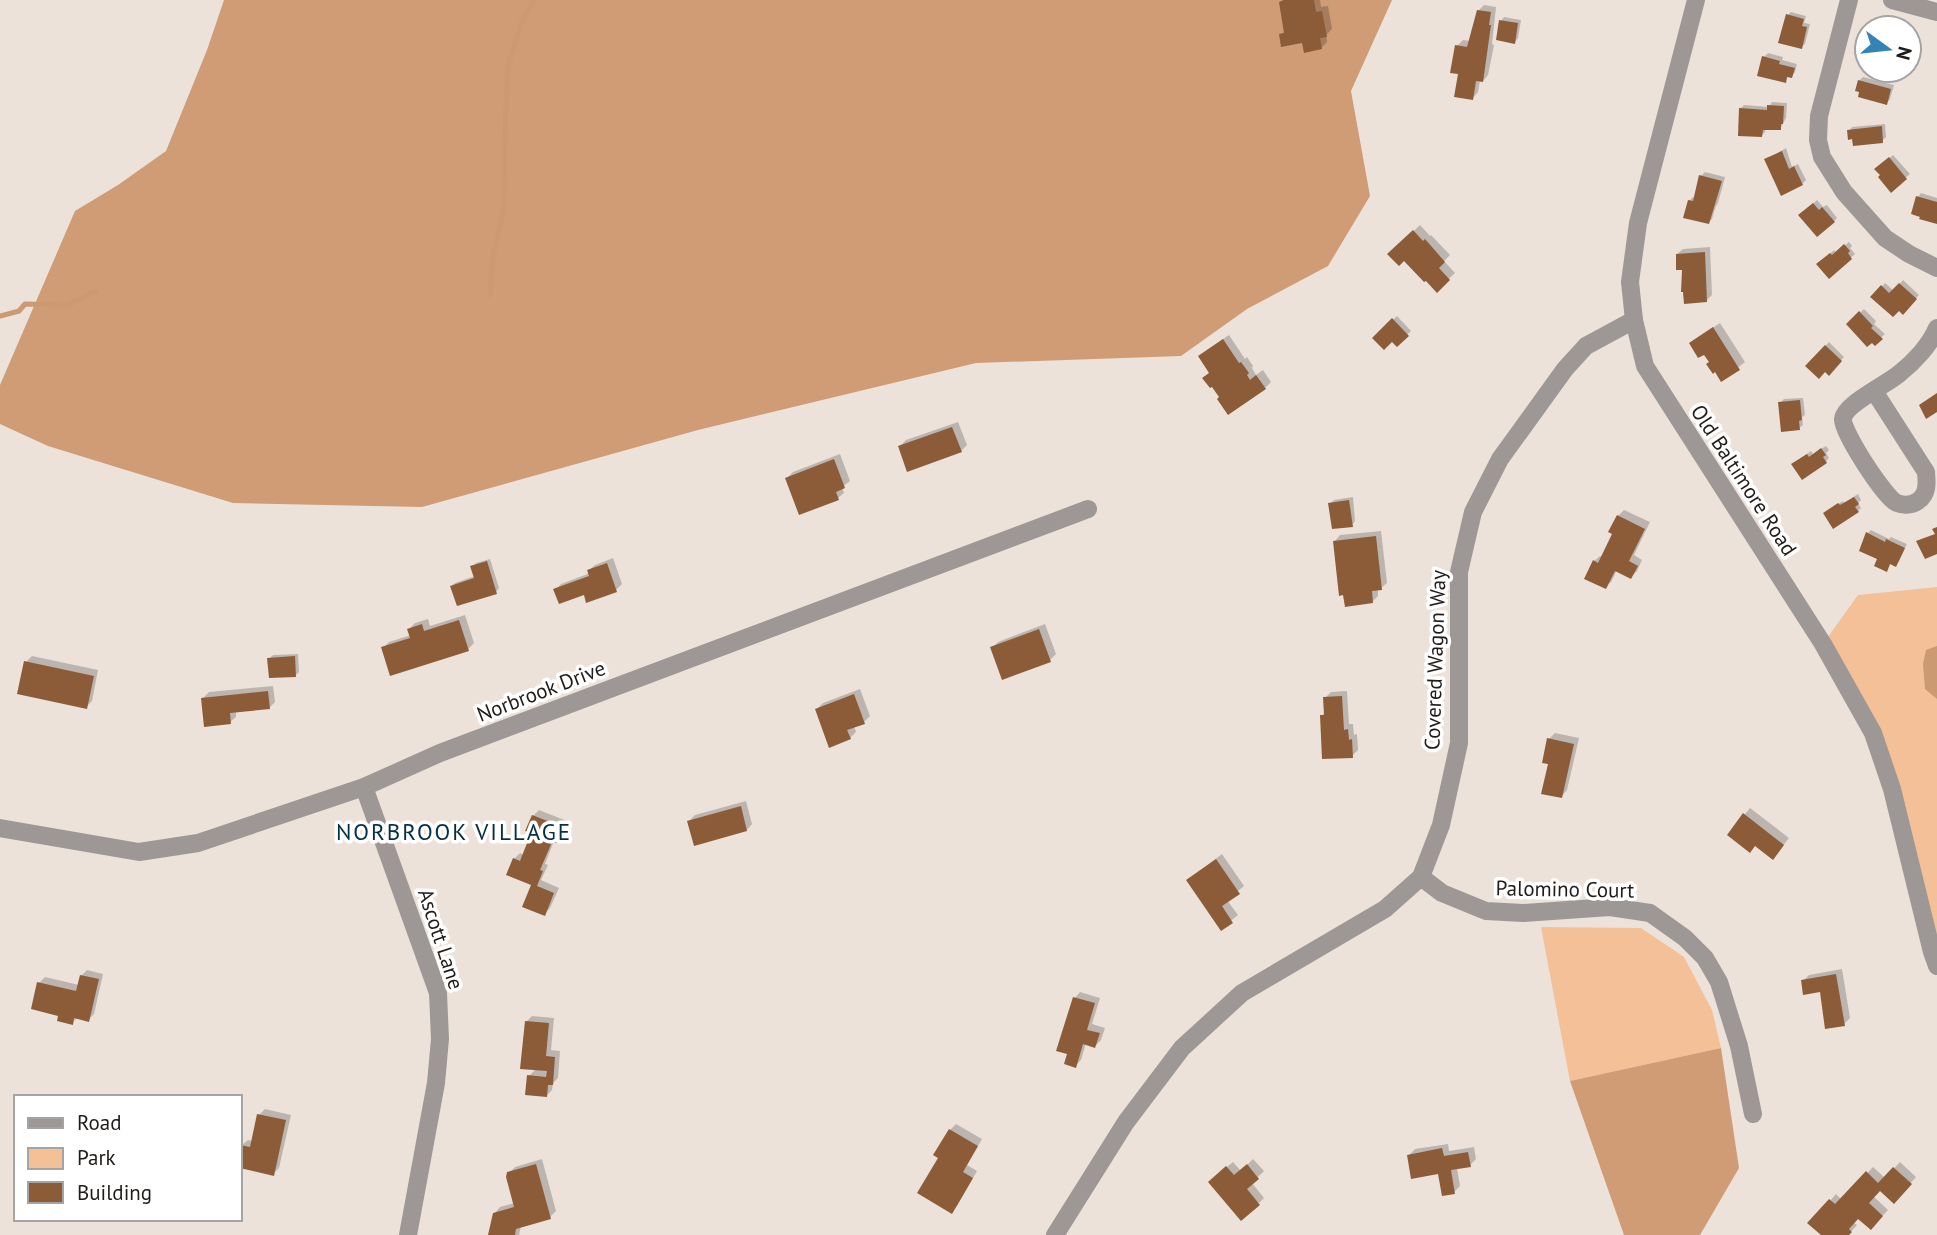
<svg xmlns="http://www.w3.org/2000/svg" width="1937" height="1235" font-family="'PT Sans',sans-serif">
<rect width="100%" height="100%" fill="#ece2da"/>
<g fill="#f4c098">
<path d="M1937,587v379l-45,-177 -69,-145 35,-49z"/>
<path d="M1541,927l100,1 43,29 28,53 9,38 -151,33z"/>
</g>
<g fill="#cf9c75">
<path d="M224,0h1168l-41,91 19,105 -42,70 -81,43 -66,47 -205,7 -278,67 -276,77 -189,-4 -185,-57 -48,-22v-39l75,-174 43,-26 48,-34 41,-101z"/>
<path d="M1721,1048l18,120 -39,67h-76l-54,-154z"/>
</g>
<path fill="#cb9972" d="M1937,646v53l-12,-10 -2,-25 3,-14z"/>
<g fill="#0003">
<path d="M1283,0h37l1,7 7,-1 4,23 -6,6 1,7 -6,6 -40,-13 5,-5 -5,-28z"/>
<path d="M1484,5l12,2 -4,37 2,1 -6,30 -5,6 -3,-1 -2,12 -5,6 -13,-26 -3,-26 6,-6 8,1 7,-30z"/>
<path d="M1791,12l15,4 -2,7 6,1 -5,20 -4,3 -13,-32z"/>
<path d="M1504,17l17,3 -3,18 -3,4 -14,-21z"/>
<path d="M1768,53l15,4 -1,3 15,4 -2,8 -3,4 -3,-1 -4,6 -21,-24z"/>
<path d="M1863,77l31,8 -4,14 -3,4 -28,-22z"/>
<path d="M1772,102l15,1 -1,15 -6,11 -14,-1 -1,4 -3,3 -21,-27 3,-3 25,2z"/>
<path d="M1885,124l1,13 -4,4 -33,-10 3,-4z"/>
<path d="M1786,148l6,19 6,-3 8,16 -4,4 -36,-24z"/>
<path d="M1893,155l17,19 -19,16 -14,-21z"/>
<path d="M1705,172l20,5 -7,26 -2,3 -4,13 -3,3 -20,-21 4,-4 2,1 6,-22z"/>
<path d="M1921,193l16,5v24l-19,-25z"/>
<path d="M1817,200l6,7 4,-2 10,13 -3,3 -33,-6z"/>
<path d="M1420,225l10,11 1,-1 19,20 -6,6 11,12 -18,17 -33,-32 -14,-4z"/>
<path d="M1849,242l3,4 -2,2 5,6 -26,22 -10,-12 15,-14 2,3z"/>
<path d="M1710,247l2,48 -6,6 -22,-33 -7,-14 6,-5z"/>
<path d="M1903,280l16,15 -16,17 -4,-4 -26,-11 12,-14 9,8z"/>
<path d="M1864,309l12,12 -2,3 11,10 -10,9 -27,-19z"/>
<path d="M1397,316l14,15 -14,14 -5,-6 -18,-1z"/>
<path d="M1720,323l25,39 -23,18 -18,-28 -13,-9 6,-5z"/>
<path d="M1229,335l16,24 2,-2 6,9 -1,2 4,7 7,-5 8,12 -6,6 -44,9 -10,-25 -5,-21z"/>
<path d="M1829,342l15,15 -15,16 -4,-3 -18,-4z"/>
<path d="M1803,398l2,17 -3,2 1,8 -4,3 -19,-25 4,-4z"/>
<path d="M958,422l9,23 -6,6 -61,-5 6,-6z"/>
<path d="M1826,446l3,4 -3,3 3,5 -3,3h-29l14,-10 2,3z"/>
<path d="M840,454l10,27 -8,6 2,6 -6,5 -51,-20 6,-6z"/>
<path d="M1858,494l3,6 -3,3 3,5 -3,3 -29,-1 14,-9 1,2z"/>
<path d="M1353,497l2,24 -3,4 -22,-21 4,-4z"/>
<path d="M1624,510l26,12 -16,33 8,5 -5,11 -6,6 -14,-7 -6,12 -6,5 -11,-26 6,-5 3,1 11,-24 4,-17z"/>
<path d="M1871,530l18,9 2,-2 16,7 -8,17 -3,4 -5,-2 -5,7 -18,-37z"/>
<path d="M1381,531l6,52 -6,5 -3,1v7l-6,6 -37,-61 5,-6z"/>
<path d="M613,558l9,26 -6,6 -31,3 -29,-4 5,-5 29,-11 -1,-3 6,-5z"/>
<path d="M490,559l9,29 -3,4 -44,-6 3,-3 20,-7 -3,-9 4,-4z"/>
<path d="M465,615l9,28 -6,6 -85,-1 6,-6 22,-7 -2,-6 6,-6 13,-4 2,7z"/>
<path d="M1045,624l11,30 -6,6 -58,-12 6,-6z"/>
<path d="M298,654l1,18 -3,3 -27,-16 4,-4z"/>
<path d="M32,656l66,14 -6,31 -6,6 -60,-45z"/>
<path d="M273,686l2,16 -6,6 -33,3v6l-6,5 -27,-24 6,-6z"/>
<path d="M860,689l10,27 -6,6 -10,4 2,6 -6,6 -33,-29 6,-6z"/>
<path d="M1347,691l2,33h4l1,11 3,-1 1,16 -6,6 -31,-40 5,-4 -1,-14 6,-6z"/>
<path d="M1555,733l24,5 -12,52 -5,6 -13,-57z"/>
<path d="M746,801l6,23 -5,6 -58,-9 6,-6z"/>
<path d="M1750,808l39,30 -11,14 -49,-18z"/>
<path d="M539,810l28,11 -6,14 -7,6 -9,23 3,1 -7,15 18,8 -9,20 -6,6 -11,-29 -19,-26 6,-6 4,2 10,-23 -1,-16z"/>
<path d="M1222,854l22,32 -17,14 11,15 -16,13 -34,-48z"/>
<path d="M1842,969l8,49 -6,6 -23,-34 -18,-9 6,-6z"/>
<path d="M87,970l16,4 -9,40 -6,6 -10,-3 -6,6 -12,-9 -21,-31 6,-6 34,8 2,-9z"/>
<path d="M1080,992l20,6 -8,26 13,4 -4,12 -6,6 -9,-3 -5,17 -6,6v-68z"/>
<path d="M532,1016l22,2 -3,32 9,1 -2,27 -5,5 -1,7 -6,6 -17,-20 8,-8 -11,-46z"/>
<path d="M265,1109l26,6 -12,53 -6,6 -33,-8 2,-21 6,-5 5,1 6,-26z"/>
<path d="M956,1124l26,15 -15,26 10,6 -20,35 -6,5 -11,-54 -4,-2 14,-25z"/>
<path d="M1448,1144l1,7 25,-4 2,12 -6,6 -13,3 3,18 -6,6 -15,-20 -30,-17 6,-6z"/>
<path d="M542,1159l14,52 -6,6 -29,9 -2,9h-29l4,-21 6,-7 15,-4 -6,-30 6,-6z"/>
<path d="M1253,1159l11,12 -12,12 12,15 -5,5 -43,-27 17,-14 8,9z"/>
<path d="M1900,1162l16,15 -22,25 -14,-13 -7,7 15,14 -17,18 -12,-11 -5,6 3,2 -9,10h-25l-13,-12 26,-29 6,6 31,-33 12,11z"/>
</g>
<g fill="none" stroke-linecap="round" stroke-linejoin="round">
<g stroke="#cb9972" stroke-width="5">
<path d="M490,295l3,-38 11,-49 1,-81 3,-61 13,-42 13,-24"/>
<path d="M0,316l19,-5 6,-7 43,1 28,-14"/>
</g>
</g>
<g fill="#8b5c37">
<path d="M1284,0h30l2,12 6,-1 5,26 -7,1 2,11 -18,4 -2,-10 -21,4 -2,-13 5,-1 -5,-31z"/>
<path d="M1477,10l14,2 -2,13h2l-8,57 -7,-1 -3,19 -19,-3 4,-23 -8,-1 5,-28 12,2z"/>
<path d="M1786,14l18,5 -2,7 5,1 -5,22 -24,-6z"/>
<path d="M1499,20l19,3 -3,21 -19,-4z"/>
<path d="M1762,56l18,5 -1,3 16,4 -3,10 -5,-1 -1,6 -29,-7z"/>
<path d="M1858,80l33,9 -4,16 -29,-8 1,-5 -4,-1z"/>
<path d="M1767,105l17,1 -1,18h-2v6h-18l-1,7 -24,-1 1,-28 28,2z"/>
<path d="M1882,126l1,17 -30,3 -1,-7 -4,1 -1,-10z"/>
<path d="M1782,151l7,18 5,-3 9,19 -22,11 -17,-37z"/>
<path d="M1889,157l18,22 -16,14 -13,-16 2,-2 -6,-6z"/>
<path d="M1699,175l23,6 -13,43 -26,-6 5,-18 5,1z"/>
<path d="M1916,196l21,6v22l-18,-5 1,-2 -9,-3z"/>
<path d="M1813,203l6,7 3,-3 13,15 -18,15 -19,-22z"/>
<path d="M1413,230l10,11 2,-2 20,23 -6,6 11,12 -13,13 -11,-12 -2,1 -20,-21 -5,5 -12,-12z"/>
<path d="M1844,244l6,7 -2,2 4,6 -23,20 -13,-15 14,-11 2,2z"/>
<path d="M1705,252l2,50 -23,2 -1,-12h-2l1,-22h-6v-16z"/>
<path d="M1899,283l18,16 -14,16 -4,-4 -6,6 -23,-20 11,-12 8,8z"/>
<path d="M1859,311l14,15 -2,2 12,11 -8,7 -3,-3 -5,4 -21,-23z"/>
<path d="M1392,318l17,18 -12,11 -5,-5 -8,8 -12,-12z"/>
<path d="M1713,327l27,43 -19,12 -6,-10 -2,2 -7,-10 3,-2 -5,-7 -6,3 -9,-15z"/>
<path d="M1223,339l16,24 2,-1 8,11 -2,2 3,5 6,-5 10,14 -38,26 -11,-16 2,-2 -7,-10 -2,1 -8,-10 7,-5 -11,-17z"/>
<path d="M1825,345l17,16 -13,15 -4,-4 -6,7 -14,-13z"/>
<path d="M1937,393v19l-11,7 -7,-14z"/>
<path d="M1800,400l2,20 -3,1 1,9 -19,2 -3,-30z"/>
<path d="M952,427l10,25 -55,20 -9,-26z"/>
<path d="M1821,448l5,7 -3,2 4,6 -25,17 -11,-16 16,-10 2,3z"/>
<path d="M834,459l11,29 -9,4 3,8 -40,15 -14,-37z"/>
<path d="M1854,497l5,7 -4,3 4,5 -26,17 -10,-16 15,-10 2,2z"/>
<path d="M1349,500l4,27 -21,2 -4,-26z"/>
<path d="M1617,515l28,14 -16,32 9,5 -7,13 -16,-8 -9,18 -22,-10 9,-19 5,3 14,-29 -4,-2z"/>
<path d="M1937,527v27l-12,5 -9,-18 19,-7 -3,-5z"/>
<path d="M1866,532l19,10 1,-3 19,9 -9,19 -6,-3 -3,8 -13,-6 3,-7 -18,-8z"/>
<path d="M1376,536l6,54 -10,1 1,12 -28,4 -2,-12 -4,1 -6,-55z"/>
<path d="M487,561l10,33 -40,12 -7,-20 24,-8 -4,-12z"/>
<path d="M607,563l10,29 -31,11 -2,-8 -25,9 -6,-15 36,-13 -2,-6z"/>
<path d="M459,620l10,31 -79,25 -9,-29 29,-9 -3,-9 15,-5 2,7z"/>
<path d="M1039,629l12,33 -49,18 -12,-33z"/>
<path d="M295,656l1,21 -27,1 -2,-20z"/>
<path d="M24,661l70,15 -7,33 -70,-15z"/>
<path d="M268,691l2,18 -40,4 1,11 -27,3 -3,-29z"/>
<path d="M854,694l11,30 -18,6 4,9 -22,9 -14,-39z"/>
<path d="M1342,696l2,34 4,-1 1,11 3,-1 1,19 -31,1 -2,-44h4l-1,-18z"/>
<path d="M1547,738l27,6 -12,54 -21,-4 7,-30 -6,-1z"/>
<path d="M741,806l6,25 -53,15 -7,-25z"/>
<path d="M1743,813l41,32 -11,15 -18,-14 -5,7 -23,-18z"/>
<path d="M532,815l31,12 -7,16 -4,-1 -12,28 3,1 -6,15 17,7 -9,23 -23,-9 9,-22 -25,-10 7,-17 7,3 11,-28 -6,-2z"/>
<path d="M1216,859l24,35 -18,12 11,17 -12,8 -35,-51z"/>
<path d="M1836,974l9,52 -20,3 -5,-37 -17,3 -2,-15z"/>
<path d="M80,975l19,4 -10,43 -15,-4 -1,7 -16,-4 1,-5 -27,-7 6,-27 39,9z"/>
<path d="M1073,997l22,6 -8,27 13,3 -5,15 -12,-4 -7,24 -12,-4 3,-10 -11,-3z"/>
<path d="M525,1021l24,2 -3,33 9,1 -2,28h-5l-1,12 -22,-2 2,-20 19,2 1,-6 -27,-2z"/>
<path d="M257,1114l29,6 -12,56 -34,-8v-23l10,2z"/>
<path d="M949,1129l29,17 -15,26 10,6 -21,36 -35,-21 21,-35 -5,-3z"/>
<path d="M1442,1148l2,8 24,-4 3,15 -20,3 4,24 -13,2 -4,-22 -27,5 -4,-24z"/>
<path d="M536,1164l15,55 -35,10 -1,6h-27l5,-22 21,-6 -8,-30 1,-5z"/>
<path d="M1247,1164l12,15 -12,10 13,16 -19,16 -33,-39 18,-16 8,9z"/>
<path d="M1893,1167l19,17 -18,20 -14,-13 -11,12 14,13 -12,14 -13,-11 -9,10 3,3 -3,3h-28l-14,-12 22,-24 6,5 31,-33 12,12z"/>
</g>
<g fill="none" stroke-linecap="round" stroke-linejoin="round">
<g stroke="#9d9895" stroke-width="18">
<path d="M1696,0l-58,223 -8,59 4,38 11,46 178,278 50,89 19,56 40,163 5,14"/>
<path d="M1849,0l-30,116 -1,24 4,17 22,35 41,46 24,16 28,14"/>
<path d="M1892,0l45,12"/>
<path d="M1874,391l52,81c1,11 2,22 -8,29 -6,4 -14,5 -21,2 -12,-5 -55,-71 -54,-84 1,-15 45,-35 57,-46 14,-11 30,-28 37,-45"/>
<path d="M364,787l74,206 2,46 -4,44 -28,152"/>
<path d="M0,828l139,24 59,-9 166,-56 76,-34 648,-244"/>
<path d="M1421,877l21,16 44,18 37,2 87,-6 40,6 35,25 20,20 14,24 20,64 14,68"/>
<path d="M1055,1235l71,-113 56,-74 60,-55 143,-84 36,-32 20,-52 18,-82v-171l14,-60 27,-53 65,-90 21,-23 48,-26"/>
</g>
</g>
<g text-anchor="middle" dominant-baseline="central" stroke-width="7" stroke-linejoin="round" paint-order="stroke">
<g font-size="21" fill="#201c1a" stroke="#fff">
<text transform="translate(1744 480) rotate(57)">Old Baltimore Road</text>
<text transform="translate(1435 660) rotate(-88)">Covered Wagon Way</text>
<text transform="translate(541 691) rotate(-21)">Norbrook Drive</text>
<text transform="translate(1565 889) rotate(1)">Palomino Court</text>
<text transform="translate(441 939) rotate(72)">Ascott Lane</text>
</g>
<g font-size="23" letter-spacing="2" fill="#052f45" stroke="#fff">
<text x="454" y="831">NORBROOK VILLAGE</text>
</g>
</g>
<rect x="14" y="1095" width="228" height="126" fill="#ffffff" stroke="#a6a4a3" stroke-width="2"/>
<rect x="28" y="1118" width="35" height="10" fill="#9d9895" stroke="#a6a4a3" stroke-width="2"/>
<text x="77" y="1130" font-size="21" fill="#201c1a">Road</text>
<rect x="28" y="1148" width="35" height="21" fill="#f4c098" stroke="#a6a4a3" stroke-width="2"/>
<text x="77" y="1165" font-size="21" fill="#201c1a">Park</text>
<rect x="28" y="1182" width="35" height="21" fill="#8b5c37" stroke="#a6a4a3" stroke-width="2"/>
<text x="77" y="1200" font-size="21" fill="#201c1a">Building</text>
<g transform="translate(1888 49) rotate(105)"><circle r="33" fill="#ffffff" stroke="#a6a4a3" stroke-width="2"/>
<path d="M0-5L12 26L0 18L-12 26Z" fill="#3384b5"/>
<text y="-10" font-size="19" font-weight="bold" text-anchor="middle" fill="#201c1a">N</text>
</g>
</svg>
